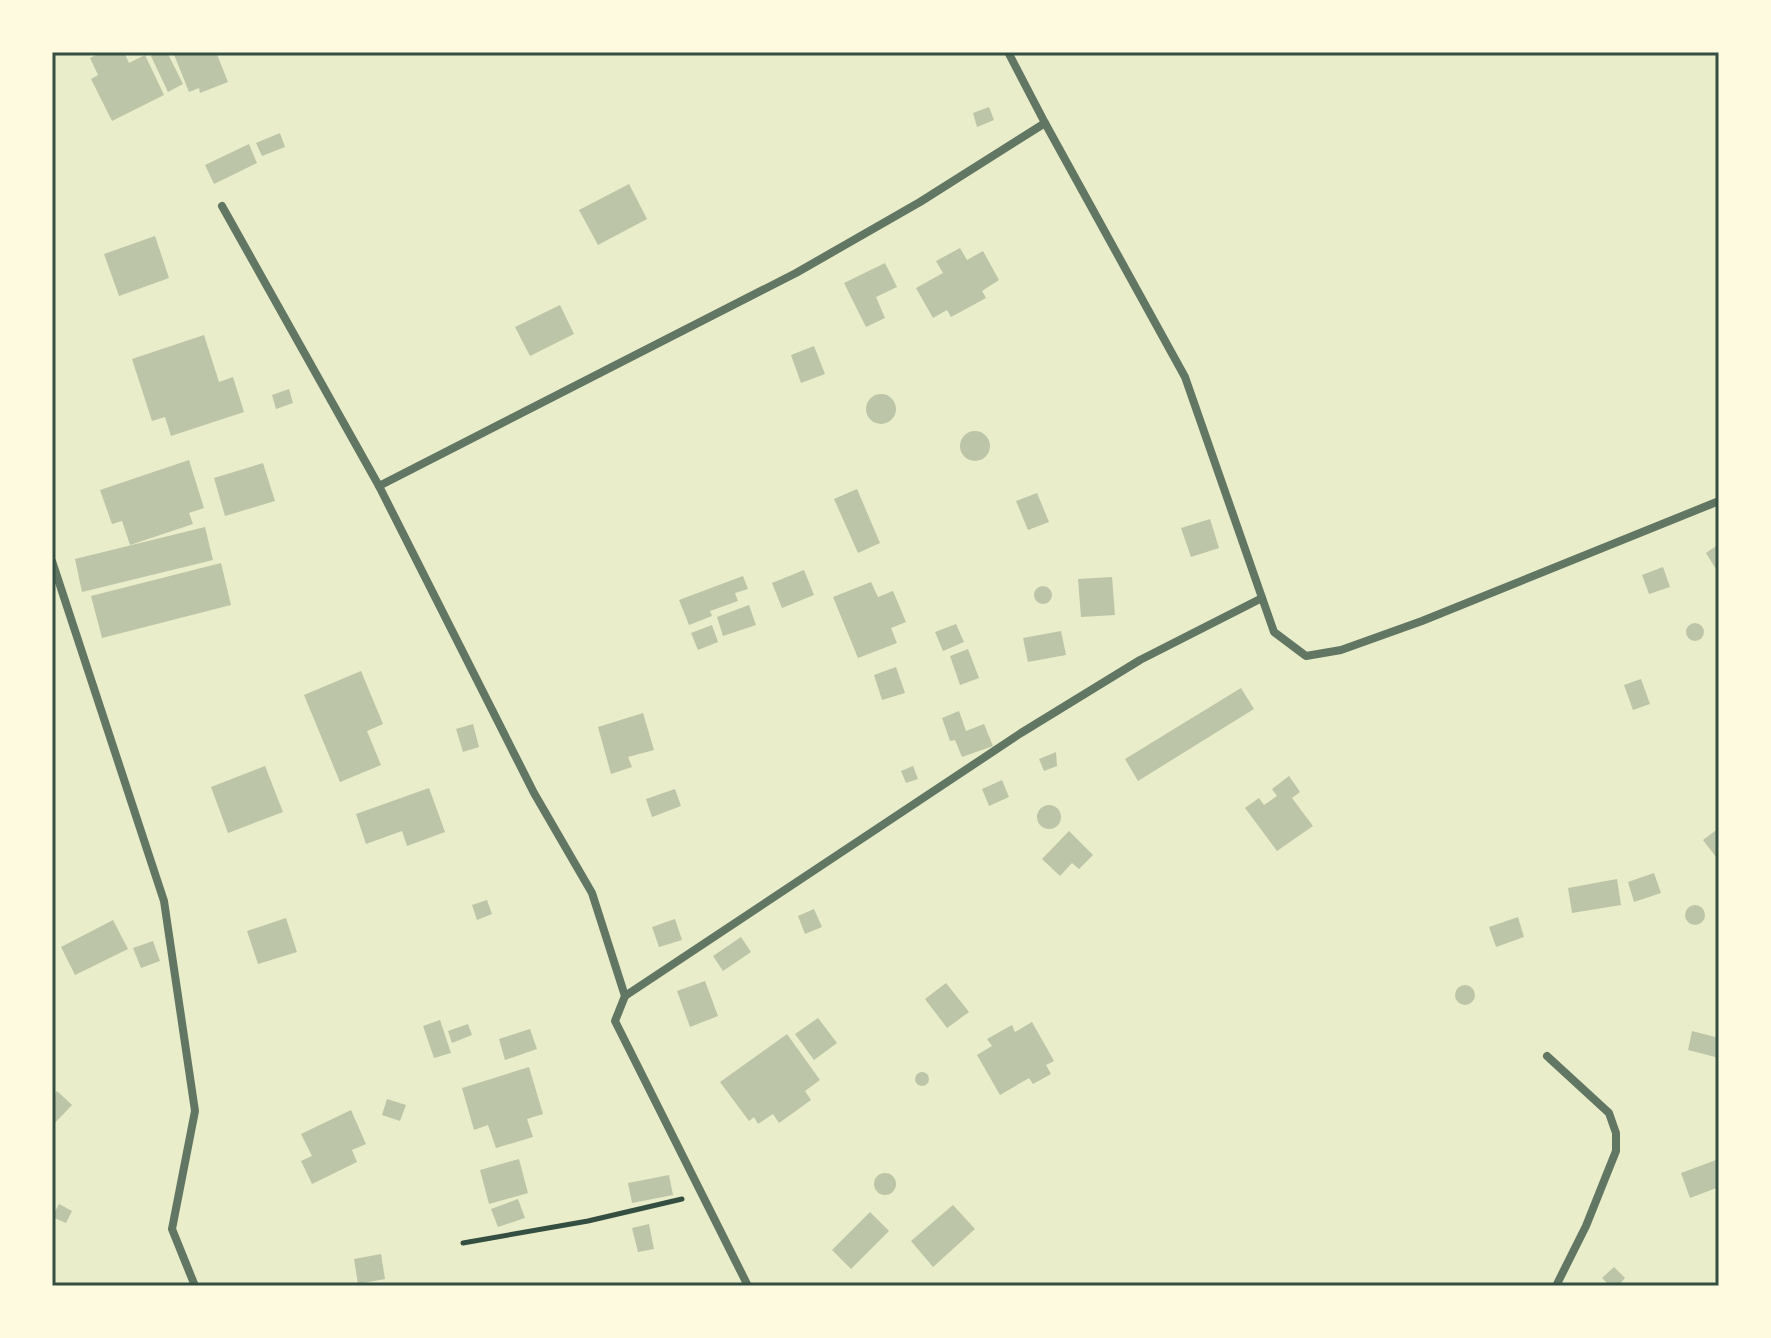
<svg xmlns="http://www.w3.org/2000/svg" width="1771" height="1338" font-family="Helvetica,sans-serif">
<rect width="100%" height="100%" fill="#e9edc9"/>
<g fill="#bcc5a7">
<path d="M102,52h22l5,11 16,-8 19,40 -52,26 -21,-42 7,-4 -8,-17z"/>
<path d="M159,52h8l16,32 -15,8 -17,-36z"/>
<path d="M173,52h43l12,30 -28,11 -1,-5 -10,4z"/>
<path d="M989,107l5,13 -17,7 -4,-14z"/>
<path d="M280,133l5,14 -23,9 -6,-13z"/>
<path d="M249,144l8,19 -43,21 -9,-19z"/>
<path d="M629,184l18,35 -49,26 -19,-35z"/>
<path d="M155,236l14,42 -50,18 -15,-42z"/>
<path d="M960,248l7,12 16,-9 16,29 -17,11 4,7 -35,19 -4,-7 -14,8 -17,-30 27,-15 -7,-12z"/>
<path d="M885,263l12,24 -21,10 9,21 -19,9 -22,-44z"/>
<path d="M560,305l14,29 -44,22 -15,-29z"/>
<path d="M204,335l15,47 14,-5 11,35 -73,24 -6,-19 -13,4 -20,-62z"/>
<path d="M814,346l11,28 -24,9 -10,-28z"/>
<path d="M289,389l4,14 -17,6 -4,-14z"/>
<circle cx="881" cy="409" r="15"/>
<circle cx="975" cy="446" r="15"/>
<path d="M189,460l15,48 -15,5 4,11 -63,21 -8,-24 -10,3 -12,-34z"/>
<path d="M263,463l12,38 -50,15 -11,-38z"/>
<path d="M857,489l23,54 -22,10 -24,-54z"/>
<path d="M1037,493l12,29 -21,8 -12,-29z"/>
<path d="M1210,519l9,29 -28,9 -10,-29z"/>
<path d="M205,527l8,33 -131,32 -7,-33z"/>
<path d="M1719,544v30l-13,-21z"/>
<path d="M221,563l10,42 -129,33 -11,-42z"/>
<path d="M1663,567l7,20 -21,7 -7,-19z"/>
<path d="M804,570l10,25 -32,13 -10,-25z"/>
<path d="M743,576l5,13 -13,4 3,8 -28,10 2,5 -23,9 -10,-25z"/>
<path d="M1112,577l3,38 -34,2 -3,-38z"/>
<path d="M871,582l7,15 15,-6 13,31 -15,6 6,15 -39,15 -25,-61z"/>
<circle cx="1043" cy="595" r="9"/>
<path d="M749,605l7,20 -33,11 -6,-19z"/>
<circle cx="1695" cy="632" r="9"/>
<path d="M956,624l8,18 -21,9 -8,-19z"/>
<path d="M712,625l6,17 -20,8 -7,-17z"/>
<path d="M1061,631l5,24 -38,7 -5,-24z"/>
<path d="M968,649l11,29 -19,7 -10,-29z"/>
<path d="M896,667l9,26 -23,7 -8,-25z"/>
<path d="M361,671l22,53 -16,7 14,34 -41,17 -36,-87z"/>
<path d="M1641,679l9,25 -17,6 -9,-25z"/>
<path d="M1241,688l13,21 -116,72 -13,-22z"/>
<path d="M959,711l7,20 18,-7 9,22 -31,11 -7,-17 -5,1 -8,-23z"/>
<path d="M643,713l11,37 -26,7 4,10 -21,7 -13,-47z"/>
<path d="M473,724l6,23 -16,5 -7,-23z"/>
<path d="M1056,752l1,14 -13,5 -5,-12z"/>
<path d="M265,766l18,46 -55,21 -17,-46z"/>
<path d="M913,766l5,13 -12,4 -5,-12z"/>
<path d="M1289,776l11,16 -8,6 21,28 -36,25 -32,-43 14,-10 5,7 13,-9 -5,-7z"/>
<path d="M1002,780l7,17 -20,9 -7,-17z"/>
<path d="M429,788l16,44 -38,14 -5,-15 -36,13 -10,-30z"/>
<path d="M675,789l6,17 -29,11 -6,-18z"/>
<circle cx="1049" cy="817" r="12"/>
<path d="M1719,828v33l-16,-21z"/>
<path d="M1069,831l24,24 -14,14 -7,-6 -12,13 -18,-17z"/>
<path d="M1654,873l7,20 -27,9 -6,-20z"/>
<path d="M1617,879l4,26 -49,8 -4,-25z"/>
<path d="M487,900l5,14 -15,6 -5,-15z"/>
<circle cx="1695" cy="915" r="10"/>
<path d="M814,909l8,18 -17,7 -7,-18z"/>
<path d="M1518,917l6,20 -28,10 -7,-20z"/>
<path d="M286,918l11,34 -39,12 -11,-33z"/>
<path d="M675,919l7,21 -23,7 -7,-20z"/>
<path d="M113,920l15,29 -53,26 -14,-28z"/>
<path d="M741,937l10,15 -28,19 -10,-15z"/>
<path d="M153,941l7,20 -19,7 -8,-20z"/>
<path d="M705,981l13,35 -28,11 -13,-36z"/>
<path d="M946,983l23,29 -22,16 -22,-29z"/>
<circle cx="1465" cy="995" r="10"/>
<path d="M818,1018l19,25 -23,17 -19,-26z"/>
<path d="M440,1020l11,33 -17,5 -11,-32z"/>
<path d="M1032,1022l22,39 -8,4 5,9 -18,10 -4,-6 -29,17 -23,-40 15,-9 -5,-7 25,-14 3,7z"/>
<path d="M468,1024l4,11 -20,8 -4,-12z"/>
<path d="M530,1029l7,20 -32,11 -6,-21z"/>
<path d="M1692,1031l27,7v20l-31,-8z"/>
<path d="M787,1034l33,46 -15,11 6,9 -32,23 -6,-9 -15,10 -4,-7 -5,4 -29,-39z"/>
<path d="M529,1067l14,47 -16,5 6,18 -37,11 -8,-23 -14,5 -12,-42z"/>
<circle cx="922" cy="1079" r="7"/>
<path d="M57,1091l15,14 -20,21v-29z"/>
<path d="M387,1099l19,6 -6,16 -18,-6z"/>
<path d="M351,1110l15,34 -14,6 5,12 -45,22 -11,-23 11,-5 -11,-22z"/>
<path d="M519,1159l9,34 -39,11 -9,-34z"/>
<path d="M1716,1160l3,27 -29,11 -9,-25z"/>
<circle cx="885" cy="1184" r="11"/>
<path d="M669,1175l4,20 -41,8 -4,-20z"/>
<path d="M518,1199l7,19 -27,9 -7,-18z"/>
<path d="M59,1204l13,7 -6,12 -14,-6z"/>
<path d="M953,1205l22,24 -42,38 -22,-26z"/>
<path d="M870,1212l19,19 -38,38 -19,-19z"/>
<path d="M649,1224l5,25 -16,3 -6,-24z"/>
<path d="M381,1254l4,25 -27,5 -4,-25z"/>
<path d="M1614,1267l11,11 -7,8h-8l-8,-8z"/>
</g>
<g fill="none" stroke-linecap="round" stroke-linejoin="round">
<path stroke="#344e41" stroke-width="5" d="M463,1243l125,-22 94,-22"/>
<g stroke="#617663" stroke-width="8">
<path d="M1045,123l140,254 89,255 32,24 35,-6 81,-29 297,-120"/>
<path d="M222,206l157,280"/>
<path d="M52,561l112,340 31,210 -23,118 23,57"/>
<path d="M625,996l396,-263 119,-73 122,-62"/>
<path d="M1547,1056l62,57 7,20v18l-30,75 -30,60"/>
<path d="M748,1286l-133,-265 10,-25 -33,-103 -58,-100 -155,-307 417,-213 124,-71 125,-79 -37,-71"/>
</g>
</g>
<rect width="1771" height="1338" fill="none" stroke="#fefae0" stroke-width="108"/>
<rect x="54" y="54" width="1663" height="1230" fill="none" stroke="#344e41" stroke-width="3"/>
</svg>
